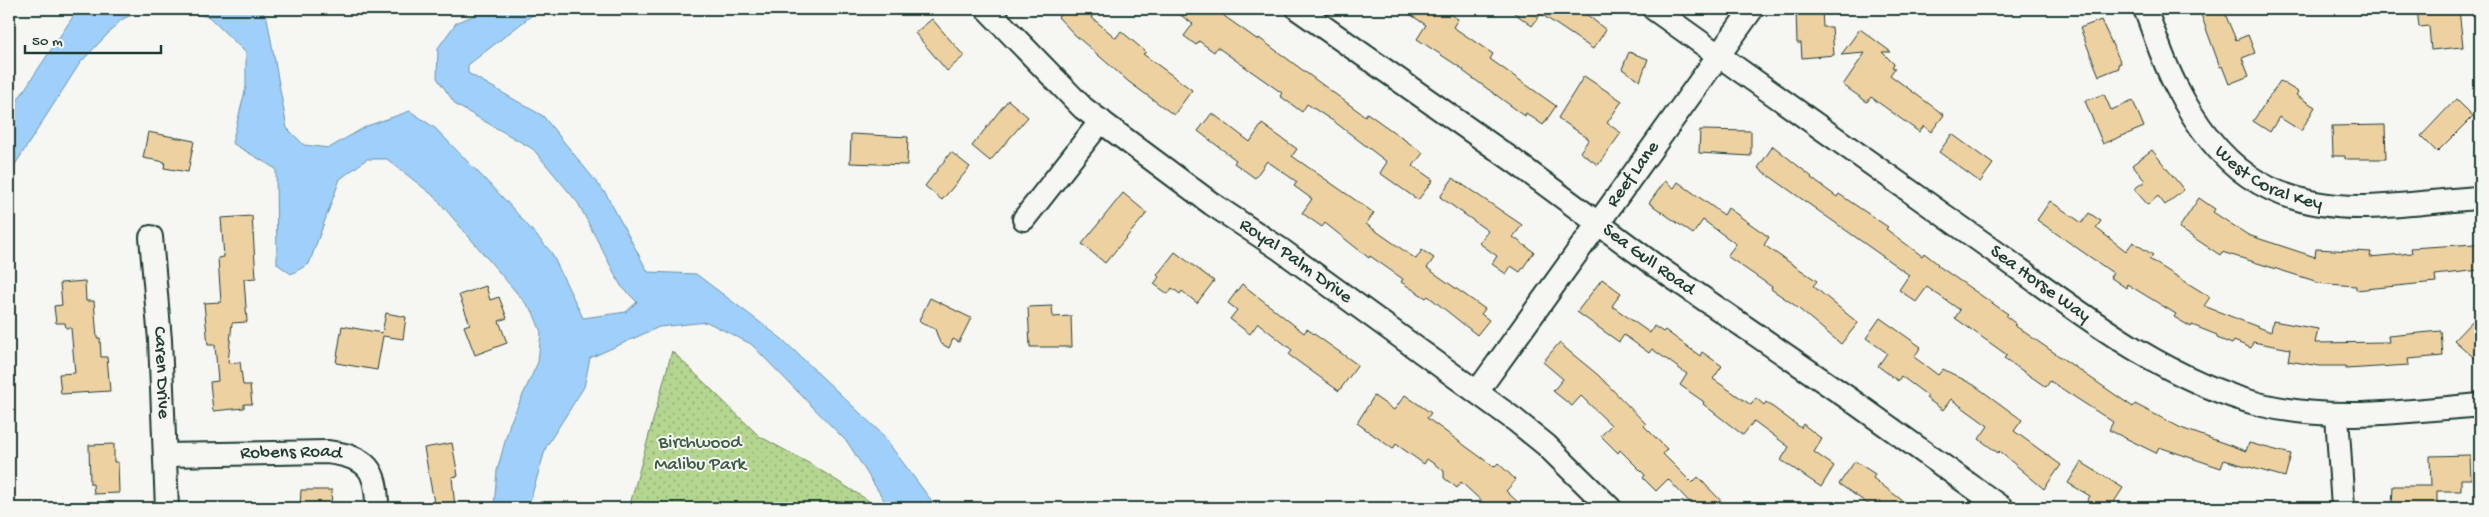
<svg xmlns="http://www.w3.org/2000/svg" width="2489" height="517" font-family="'Gochi Hand',sans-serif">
<defs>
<pattern id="grass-dots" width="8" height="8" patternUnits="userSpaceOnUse" patternTransform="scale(1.25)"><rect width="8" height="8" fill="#b4d690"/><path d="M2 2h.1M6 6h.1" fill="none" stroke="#92af76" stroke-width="1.8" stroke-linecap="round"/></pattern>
</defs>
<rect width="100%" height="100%" fill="#f6f6f2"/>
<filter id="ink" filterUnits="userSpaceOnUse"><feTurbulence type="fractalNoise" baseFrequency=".02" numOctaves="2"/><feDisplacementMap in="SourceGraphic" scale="10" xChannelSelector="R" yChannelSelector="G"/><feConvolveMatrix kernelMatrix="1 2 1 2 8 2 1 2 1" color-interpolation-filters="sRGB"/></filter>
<g filter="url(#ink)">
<path fill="url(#grass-dots)" stroke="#6a8a62" d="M672,351l87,85 53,29 68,43h-251z"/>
<g fill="#9ed0fb" stroke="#6b95ab">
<path d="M78,9h65l-22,11 -41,43 -71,111v-61z"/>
<path d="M175,9h85l7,9 20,110 17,17 25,3 38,-22 43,-15 25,17 71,73 45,51 32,66 43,-6 11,-10 -16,-16 -43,-83 -45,-54 -77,-44 -19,-27 1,-30 18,-25 33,-14h51l-72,56v8l75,43 63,78 42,78 48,2 86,65 98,93 57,76h-48l-41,-65 -97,-99 -44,-22 -48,5 -69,31 -6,29 -38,60 -18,61h-34l3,-37 13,-48 28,-61 3,-30 -8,-20 -98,-115 -48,-38h-20l-27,20 -31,85 -18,10 -14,-10 -1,-95 -44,-26 14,-56v-34l-37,-36z"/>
</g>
<g fill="#eed1a1" stroke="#1f3d34">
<path d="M1067,9h33l-9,8 25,21 5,-7 25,21 -3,2 49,36 -18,25 -45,-33 -55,-48 -16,-17z"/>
<path d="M1172,9h58l-6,7 34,24 1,-2 106,78 2,-3 56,40 -10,13 20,14 -15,20 -38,-27 7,-11 -51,-39 -29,-19 -5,8 -22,-16 2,-3 -65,-46 -3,5 -15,-11 -3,4 -12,-9 9,-12z"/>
<path d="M1402,9h39l17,10 -5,8 40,27 -3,5 66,47 -13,19 -17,-12 -1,3 -62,-45 1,-1 -47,-31 9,-14z"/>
<path d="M1509,9h71l26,21 -13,19 -52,-35 -9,12z"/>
<path d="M1796,9h26l1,18h9l2,28 -32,3 -1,-15h-4z"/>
<path d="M2199,9h24l13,31 12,-5 7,18 -13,5 7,18 -20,8 -7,-18 -2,1z"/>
<path d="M2417,9h42l4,38 -32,3 -2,-24 -10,1z"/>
<path d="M932,19l32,37 -17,15 -32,-38z"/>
<path d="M2101,20l20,43 -3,1 1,4 -20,8 -19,-48z"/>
<path d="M1860,29l31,23h-9l12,12 -2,3 3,1 -5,7 54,40 -13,17 -7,-6 -5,6 -48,-35 -4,5 -24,-17 22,-32 -24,2z"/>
<path d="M1629,52l19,7 -8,22 -18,-12z"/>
<path d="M1584,76l38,25 -15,22 14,10 -23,32 -18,-13 9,-13 -31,-21z"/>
<path d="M2280,81l18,11 -2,3 19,12 -14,24 -22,-14 -9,15 -17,-11z"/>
<path d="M2104,94l7,16 22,-9 11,26 -41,17 -18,-43z"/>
<path d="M2456,99l17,17 -36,36 -16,-16z"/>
<path d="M1008,100l20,17 -38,44 -18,-15z"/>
<path d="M1212,113l38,29 12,-18 35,25 -5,7 82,57 -8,11 50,35 6,-9 12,8 -7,10 58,41 -4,5 8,6 -12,15 -49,-39 -2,2 -25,-16 2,-3 -33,-23 -1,2 -44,-35 -3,4 -20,-14 10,-14 -18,-13 3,-4 -30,-21 -12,17 -21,-15 2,-3 -38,-29z"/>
<path d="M2385,125l1,34h-41v-3h-12l-1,-30z"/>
<path d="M1700,130l51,1v25l-52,-3z"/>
<path d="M148,132l46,9 -6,31 -24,-4 1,-6 -22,-4z"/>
<path d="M851,134l57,3 -1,28 -57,-2z"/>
<path d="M1952,134l41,30 -13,18 -41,-30z"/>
<path d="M1773,146l39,31 -1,1 26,19 2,-3 34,23 15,10 -2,2 36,27 2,-3 14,11 -1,1 71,49 -2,2 10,8 -2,1 119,82 2,-3 46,24 65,23 3,-8 42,11 -6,23 -61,-17 -3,8 -62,-21 -3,6 -47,-23 4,-8 -63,-41 -4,6 -42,-29 3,-3 -52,-37 5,-8 -33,-23 -11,15 -17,-12 10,-15 -151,-107z"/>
<path d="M2152,150l32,40 -19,15 -7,-9 -10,9 -14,-16 11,-8 -13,-16z"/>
<path d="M951,152l19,15 -28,33 -17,-14z"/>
<path d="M1453,178l69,47 -9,12 21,15 -14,20 -9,-6 -5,8 -14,-10 5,-8 -18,-13 9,-12 -48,-34z"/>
<path d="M1665,181l9,7 4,-6 46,33 4,-7 41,29 -5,8 53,36 -4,5 45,37 -17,21 -48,-40 -22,-15 1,-2 -45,-31 9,-12 -33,-24 -10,14 -44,-31z"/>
<path d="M1123,193l24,20 -42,50 -23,-19z"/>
<path d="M2199,198l16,11 -2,3 35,23 67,22 1,-8 55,3 -1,5 42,-4 -1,-5 64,-4 5,1v25l-45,5 1,7 -80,8v-4l-41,-3v-2l-93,-29 -2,3 -41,-27z"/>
<path d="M2050,201l32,22 7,-10 12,8 -5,7 30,23 7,-9 20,13 -4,4 61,38 -6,9 67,26 2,-11 45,8 -3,14 74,-1 -1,-6 53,-5 2,25 -35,3 1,6 -63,4v-3h-26l-32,-5 2,-12 -37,-7 -2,6 -17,-7 -2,3 -15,-6v-3l-25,-10 -1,2 -17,-10 2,-3 -49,-30 -1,4 -16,-11 3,-4 -76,-53z"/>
<path d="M252,216l4,62 -12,1 3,43 -15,1 -4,40 12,-1 3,23h7l2,19h-8v4l-31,3 -3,-29 8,-1 -3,-36h-7l-4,-42 17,-1 -3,-44 6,-1 -3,-39z"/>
<path d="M1175,252l39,29 -17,22 -15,-12 -2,3 -8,-6 -4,6 -14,-10 5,-7 -2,-2z"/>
<path d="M1602,279l19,14 -9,13 38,27 4,-7 9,6 2,-2 35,26 2,-4 20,14 -9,13 38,26 5,-7 8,7 2,-3 35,26 2,-4 19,15 -8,13 20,14 -13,21 -40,-27 8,-13 -35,-26 -11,14 -40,-31 1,-2 -24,-17 7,-11 -35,-25 -3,4 -25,-18 -5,7 -42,-30z"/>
<path d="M85,281l1,20h8l3,37h3l1,19h6l3,34 -49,3 -2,-20 16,-1 -4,-45h-5l-1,-5h-9l-2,-17 8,-1 -2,-22z"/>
<path d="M1242,284l62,49 3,-4 51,36 -19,26 -50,-36 3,-5 -34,-27 -8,11 -20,-15 7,-9 -9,-7z"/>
<path d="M486,286l4,14 9,-3 8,21 -8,3 8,22 -32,12 -11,-29 6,-2 -11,-29z"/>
<path d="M930,298l41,20 -12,24 -6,-3 -4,9 -9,-5 -5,-14 -12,-5 -4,-4z"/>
<path d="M1052,306l1,11 18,-1 1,31h-42l-2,-40z"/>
<path d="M386,313l20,4 -3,22 -20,-3 -6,34 -41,-7 6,-37 40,7z"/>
<path d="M2480,313v50l-26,-23z"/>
<path d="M1880,318l41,29 -7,10 24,18 5,-6 31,16 48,35 -8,11 47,34 -17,24 -45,-38 -1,2 -19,-14 9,-13 -37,-27 -8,11 -17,-12 2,-2 -27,-20 -3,5 -20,-15 9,-13 -21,-15z"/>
<path d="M1559,343l39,32 48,49 -2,2 23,23 -4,5 29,29 6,-6 30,31h-33l-27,-29 -12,12 -13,-13 2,-3 -25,-25 -2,3 -17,-17 10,-11 -30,-29 -9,10 -19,-15 10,-12 -20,-17z"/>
<path d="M1405,395l26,18 -4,5 67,49 4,-4 18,17 -10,11 18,17h-35l-28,-26 -4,6 -13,-10v-7l-17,-12 -3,5 -28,-20 -3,5 -36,-26 17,-27 20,14z"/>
<path d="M452,443l6,33 -6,1 3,31h-20l-11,-60z"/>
<path d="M114,444v18h4l1,31 -25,1 -1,-10h-3l-1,-39z"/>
<path d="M2470,455l1,24h-10v12h-24v15h-3v2h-42l1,-22h38l-1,-30z"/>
<path d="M1855,461l20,13 -2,4 39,30h-38l-35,-24z"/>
<path d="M2081,462l42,26 -13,20h-27l7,-12 -22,-13z"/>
<path d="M301,490h31l-1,18h-31z"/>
</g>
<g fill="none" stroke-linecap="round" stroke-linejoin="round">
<defs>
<g id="minor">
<path id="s1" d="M987,9l96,99 129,96 68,45 235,171 31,25 64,63"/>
<path id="s2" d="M1298,9l216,152 139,103 198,136 151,108"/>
<path id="s3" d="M1654,9c107,77 215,153 322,229 88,62 180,140 286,167 72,17 146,6 218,0"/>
<path id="s4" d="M2145,9c10,25 18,53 31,77 40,79 92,121 184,121 40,0 80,-7 120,-9"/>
<path d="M1024,219l77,-98"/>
<path id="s5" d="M151,237l9,103 7,168"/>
<path id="s6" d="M1477,392l275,-383"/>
<path d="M2337,415l6,93"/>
<path id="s7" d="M166,455l161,-3c40,5 50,16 50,56"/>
</g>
</defs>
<use href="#minor" stroke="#1f3d34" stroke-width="26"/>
<use href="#minor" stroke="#f6f6f2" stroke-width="22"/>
</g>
</g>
<g text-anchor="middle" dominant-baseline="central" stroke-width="4" stroke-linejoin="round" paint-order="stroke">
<g font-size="19" fill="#1f3d34" stroke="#f6f6f2">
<text stroke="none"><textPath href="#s4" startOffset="219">West Coral Key</textPath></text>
<text stroke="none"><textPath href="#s6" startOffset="268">Reef Lane</textPath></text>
<text stroke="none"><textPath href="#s2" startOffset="431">Sea Gull Road</textPath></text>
<text stroke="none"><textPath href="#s1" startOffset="400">Royal Palm Drive</textPath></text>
<text stroke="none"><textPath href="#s3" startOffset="474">Sea Horse Way</textPath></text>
<text stroke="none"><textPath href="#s5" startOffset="136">Caren Drive</textPath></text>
<text stroke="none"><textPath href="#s7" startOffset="125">Robens Road</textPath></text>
</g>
<g font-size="19" fill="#3d5c46" stroke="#f6f6f2">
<text x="700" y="443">Birchwood<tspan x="700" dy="22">Malibu Park</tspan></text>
</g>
</g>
<rect width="2489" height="517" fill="none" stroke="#f6f6f2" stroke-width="30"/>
<rect x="15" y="15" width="2459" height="487" fill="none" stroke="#1f3d34" stroke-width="2" filter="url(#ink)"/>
<path d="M25 45v8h136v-8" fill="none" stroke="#1f3d34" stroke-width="2.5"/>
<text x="32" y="45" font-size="15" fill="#1f3d34" stroke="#f6f6f2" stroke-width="4" paint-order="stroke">50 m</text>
</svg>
